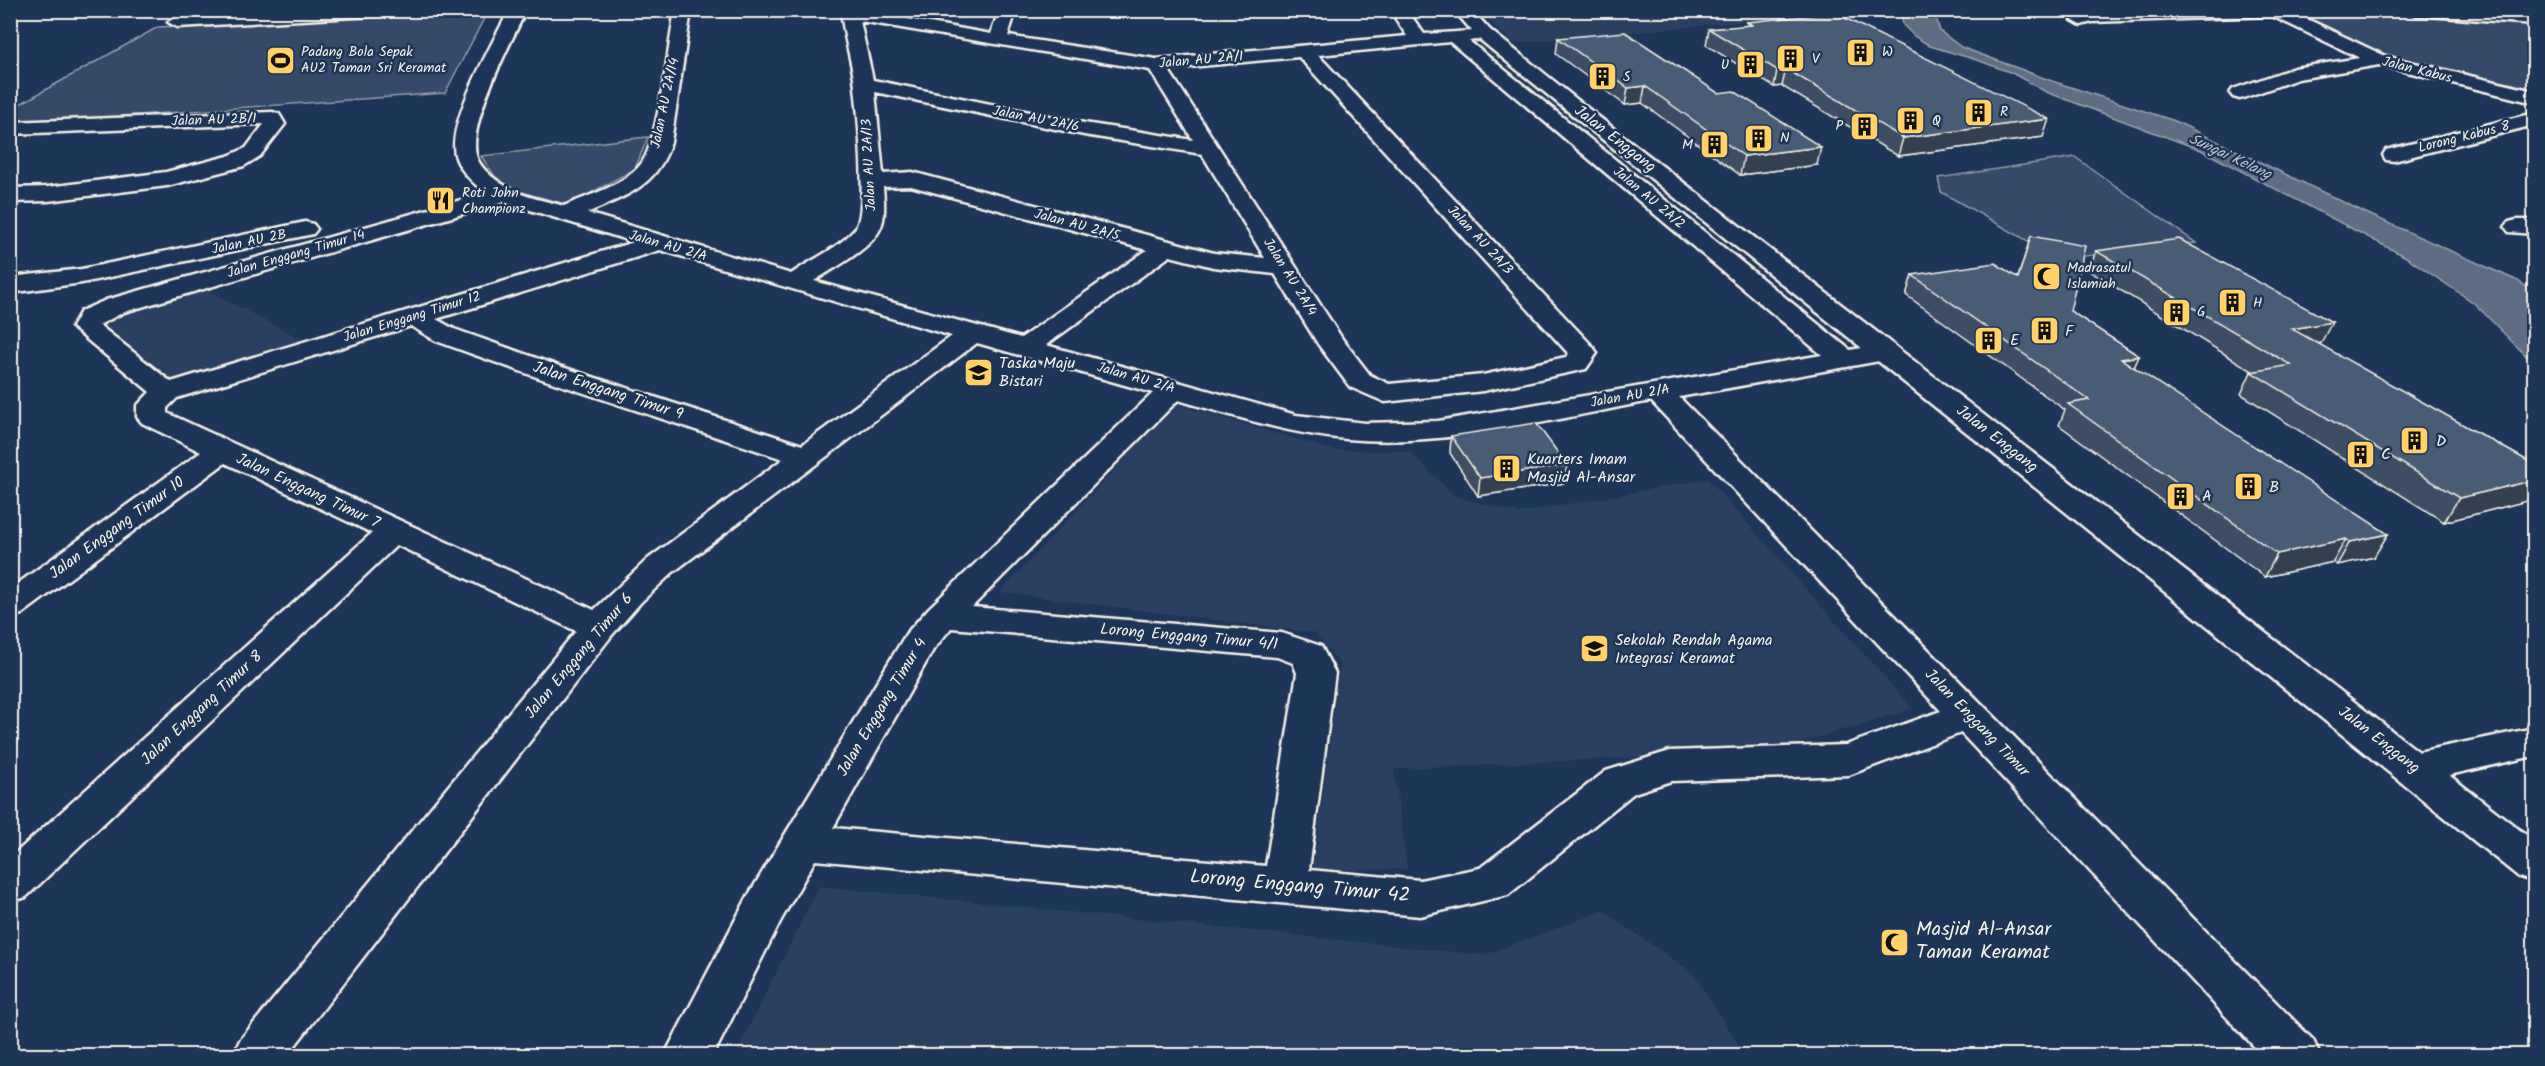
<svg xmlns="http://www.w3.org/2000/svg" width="2545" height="1066" font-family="Kalam,sans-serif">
<rect width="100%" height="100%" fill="#1d3557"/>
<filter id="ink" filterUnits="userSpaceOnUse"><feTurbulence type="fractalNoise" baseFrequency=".0167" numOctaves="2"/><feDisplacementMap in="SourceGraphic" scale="12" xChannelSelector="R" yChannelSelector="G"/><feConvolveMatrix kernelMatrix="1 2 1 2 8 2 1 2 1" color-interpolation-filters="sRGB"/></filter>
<g filter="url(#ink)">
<g fill="#2a4060">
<path d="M1481,11h354l-8,3 -313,29 -16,-13z"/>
<path d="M197,285l114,59 -136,40 -77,-60 3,-6z"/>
<path d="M1176,404l157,46 76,1 45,45 64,17 190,-34 205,230 -139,42 -380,18 13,100 -94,1 27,-205 -25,-32 -315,-41z"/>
<path d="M819,886l665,69 119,-44 90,62 52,82h-1010z"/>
</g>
<g fill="#354a67" stroke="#949ea8" stroke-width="1.5">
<path d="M488,11l-43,82 -434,31v-15l147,-82z"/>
<path d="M2278,11h82l174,10v72l-149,-35z"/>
<path d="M648,137l-13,32 -66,36 -67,-18 -21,-31z"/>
<path d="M2075,157l121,86 -136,16 -119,-67 -3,-14z"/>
</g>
<path fill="#5e6d82" stroke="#9aa2ab" stroke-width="1.5" d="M1907,11h34l-5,6 4,14 21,16 91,34 123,40 191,92 152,68 16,11v72l-60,-61 -68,-46 -205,-107 -155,-58 -34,-19 -32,-12 -50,-15 -16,-10 -11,-11 -1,-7z"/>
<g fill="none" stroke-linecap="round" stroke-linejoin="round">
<defs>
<g id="minor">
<path d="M292,10h107l-8,5 -214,12 -9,-5 9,-5z"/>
<path d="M509,10h17c-14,31 -61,116 -49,148 5,13 22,25 34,31 15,9 36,12 53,17 24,-11 60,-20 77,-42 17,-21 28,-122 34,-154h52l-8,5 -29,2 -19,125c-14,45 -44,53 -84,71l204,61c20,-14 48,-26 64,-45 14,-17 2,-126 -1,-151 -4,-22 -11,-46 -13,-68h17l133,24 8,-24h17l-8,26 148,23 251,-23 -17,-26h17l17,24 66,-4 3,4 -3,4 -21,3 381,309 35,-6 10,2 4,6 -4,6 -10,2 -206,37 634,643 7,16h-57l-302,-323 -112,42 -178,6 -37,12 -126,102 -88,21 -605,-56 -34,60 -68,136h-49l84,-160 158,-262 23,-26 224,-215 -176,-50 -305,230 -31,29 -29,33 -325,421h-54l7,-16 336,-409 -179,-86 -371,352 -16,5v-44l362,-325 -147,-70 -203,151 -12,3v-28l191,-137 -59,-29 -5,-6v-11l13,-14 -78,-65 9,-16 25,-11 380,-107c-12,-9 -25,-21 -30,-35 -12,-32 38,-117 53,-148zM860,21l290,49 43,70 -109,-17 -211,-43zM1450,42l372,313 -384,66 -73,2 -69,-8 -250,-70 124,-89 43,11 62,7 43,70 32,43 35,15 98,-11 103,-22 11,-16 -4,-6 -275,-292zM1299,57l270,297 -3,3 -83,18 -94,9 -19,-9 -27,-35 -175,-271zM875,92l209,43 118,19 63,104 -51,-5 -302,-81 -29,2zM911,186l236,64 -126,88 -207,-57c18,-12 57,-32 66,-52 6,-12 4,-29 3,-42zM504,202l130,40 -463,140 -72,-57 25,-13zM660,250l292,86 -150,109 -240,-78 -108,-38 -18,-10zM411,326l25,15 106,38 241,80 -135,100 -54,51 -427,-197v-5l10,-10zM1178,400c56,16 111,34 169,39 99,9 207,-20 304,-38l290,310 -95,34 -176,6 -64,20 -126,97 -60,12 -111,-10 26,-197 -14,-27 -39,-13 -310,-26zM951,628l326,29 16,6 4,10 -31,193 -433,-38 100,-178z"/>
<path d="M2135,10h153l97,46 149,35v12l-155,-38 -81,14 -58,20 -7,-2 -3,-4 3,-4 61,-21 66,-10 -88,-42 -180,6 -11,3 -9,-5c12,-14 46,-9 63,-10z"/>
<path d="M2408,10h81l45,4v10l-118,-9z"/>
<path d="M272,112l7,2 6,10 -25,32 -16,10 -77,20 -119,15 -38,1v-14l38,-1 118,-15 62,-16 18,-8 18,-24 -254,10v-12z"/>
<path d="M2534,113v12l-140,36 -8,-1 -3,-5 3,-5z"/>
<path d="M2517,220h17v14l-25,-2 -4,-5 4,-5z"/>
<path d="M305,222l8,2 4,5 -4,5 -231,49 -72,10v-16l72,-8z"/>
<path d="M2534,728v28l-121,27 -14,-5 -6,-10 6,-10 14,-5z"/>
</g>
<path id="major" d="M1454,10h18l18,20 105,84 939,727v41l-15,-5 -938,-755 -103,-84z"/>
</defs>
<use href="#minor" stroke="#f4f1e8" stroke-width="5"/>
<use href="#major" stroke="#f4f1e8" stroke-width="5"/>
<use href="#minor" fill="#1d3557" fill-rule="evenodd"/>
<use href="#major" fill="#1d3557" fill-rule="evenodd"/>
</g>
<g fill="#3e4e64" stroke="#f4f1e8" stroke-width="1.5">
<path d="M1747,22l296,115 -145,19 -116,-70 -8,1 -68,-42 3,-16 37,-3z"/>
<path d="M1558,38l259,127 -77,10 -98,-72 -17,2 -69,-51z"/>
<path d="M2031,236l39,75 69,45 -5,11 240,190 -37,8 -4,-3 -68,15 -206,-152 6,-15 -159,-115 6,-20 106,2z"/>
<path d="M2096,251l225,92 -3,1 217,121v34l-91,23 -203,-128 10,-22h3l-165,-101z"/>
<path d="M1451,436l116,29 -3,18 -86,13 -28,-43z"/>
</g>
<g fill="#324051" stroke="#f4f1e8" stroke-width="1.5">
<path d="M1786,69l-4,17 -8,1 3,-17z"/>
<path d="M1645,86l-3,17 -17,2 3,-17z"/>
<path d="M2049,119l-6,18 -145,19 5,-18z"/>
<path d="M1821,147l-4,18 -77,10 4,-19z"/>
<path d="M2332,322l-11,21 -39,7 10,-21z"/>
<path d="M2139,356l-9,21 -9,-18z"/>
<path d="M1567,465l-3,18 -86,13 2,-18z"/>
<path d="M2535,480v19l-91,23 15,-24z"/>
<path d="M2388,534l-14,23 -37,8 13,-23z"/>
<path d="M2346,539l-13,23 -68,15 12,-23z"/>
</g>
<g fill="#485b74" stroke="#f4f1e8" stroke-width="1.5">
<path d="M1835,13l214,106 -146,19 -117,-69 -9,1 -68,-41 43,-4 -5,-3z"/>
<path d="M1625,32l93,61 16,-2 87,56 -77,9 -99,-70 -17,2 -70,-50z"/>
<path d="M2031,236l54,10 -15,65 69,45 -18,3 267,175 -38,8 -4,-3 -69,15 -209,-150 21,-4 -177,-125 83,-12 23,15z"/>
<path d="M2179,239l153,83 -40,7 243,136v15l-76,18 -208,-126 40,-7 -195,-114z"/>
<path d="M1536,423l31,42 -87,13 -29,-42z"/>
</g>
</g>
<defs>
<symbol id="building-square" viewBox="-11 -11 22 22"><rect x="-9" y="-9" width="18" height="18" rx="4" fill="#ffd166" stroke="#1d3557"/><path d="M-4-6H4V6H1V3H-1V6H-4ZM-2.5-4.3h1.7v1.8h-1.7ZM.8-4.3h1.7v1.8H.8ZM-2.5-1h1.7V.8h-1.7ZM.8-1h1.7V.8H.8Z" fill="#111"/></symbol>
<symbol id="stadium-square" viewBox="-11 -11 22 22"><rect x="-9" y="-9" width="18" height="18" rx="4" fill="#ffd166" stroke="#1d3557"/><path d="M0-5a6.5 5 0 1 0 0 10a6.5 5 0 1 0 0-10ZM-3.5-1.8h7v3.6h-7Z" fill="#111"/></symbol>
<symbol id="restaurant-square" viewBox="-11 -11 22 22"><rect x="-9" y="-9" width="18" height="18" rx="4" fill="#ffd166" stroke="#1d3557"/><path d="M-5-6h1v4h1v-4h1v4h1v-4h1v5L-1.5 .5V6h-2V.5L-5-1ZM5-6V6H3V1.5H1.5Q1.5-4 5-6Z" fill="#111"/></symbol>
<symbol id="mosque-square" viewBox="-11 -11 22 22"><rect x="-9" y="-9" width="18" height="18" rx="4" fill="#ffd166" stroke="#1d3557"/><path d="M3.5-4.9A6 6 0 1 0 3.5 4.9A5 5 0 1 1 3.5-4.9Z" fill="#111"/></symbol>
<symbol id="school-square" viewBox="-11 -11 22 22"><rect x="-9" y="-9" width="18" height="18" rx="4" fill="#ffd166" stroke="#1d3557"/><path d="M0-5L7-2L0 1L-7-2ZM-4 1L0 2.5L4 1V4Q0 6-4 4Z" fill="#111"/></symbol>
</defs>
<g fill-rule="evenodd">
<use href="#building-square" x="1844" y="36" width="33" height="33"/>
<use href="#building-square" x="1774" y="42" width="33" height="33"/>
<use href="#stadium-square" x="264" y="44" width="33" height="33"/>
<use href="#building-square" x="1734" y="48" width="33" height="33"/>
<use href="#building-square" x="1586" y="60" width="33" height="33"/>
<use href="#building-square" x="1962" y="96" width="33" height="33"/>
<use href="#building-square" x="1894" y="104" width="33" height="33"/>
<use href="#building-square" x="1848" y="110" width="33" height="33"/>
<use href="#building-square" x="1742" y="122" width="33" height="33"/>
<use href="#building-square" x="1698" y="128" width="33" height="33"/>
<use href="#restaurant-square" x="424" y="184" width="33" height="33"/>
<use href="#mosque-square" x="2030" y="260" width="33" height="33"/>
<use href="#building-square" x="2216" y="286" width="33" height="33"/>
<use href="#building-square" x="2160" y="296" width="33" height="33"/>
<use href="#building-square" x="2028" y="314" width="33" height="33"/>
<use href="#building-square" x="1972" y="324" width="33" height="33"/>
<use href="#school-square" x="962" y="356" width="33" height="33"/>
<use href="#building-square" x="2398" y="424" width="33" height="33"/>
<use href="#building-square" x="2344" y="438" width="33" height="33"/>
<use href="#building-square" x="1490" y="452" width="33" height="33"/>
<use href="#building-square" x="2232" y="470" width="33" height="33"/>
<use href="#building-square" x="2164" y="480" width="33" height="33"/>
<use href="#school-square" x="1578" y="632" width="33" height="33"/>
<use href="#mosque-square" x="1878" y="926" width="33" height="33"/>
</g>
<g text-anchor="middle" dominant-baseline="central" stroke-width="5" stroke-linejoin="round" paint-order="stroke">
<g font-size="14" fill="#f4f1e8" stroke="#1d3557" text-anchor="start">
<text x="301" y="52">Padang Bola Sepak<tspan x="301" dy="16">AU2 Taman Sri Keramat</tspan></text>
<text x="1882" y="52">W</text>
<text x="1812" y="59">V</text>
<text x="1729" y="65" text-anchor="end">U</text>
<text x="1623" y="77">S</text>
<text x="2000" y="112">R</text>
<text x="1932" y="121">Q</text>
<text x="1843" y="126" text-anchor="end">P</text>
<text x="1780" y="138">N</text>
<text x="1693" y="145" text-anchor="end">M</text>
<text x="462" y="193">Roti John<tspan x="462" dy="16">Championz</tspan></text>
<text x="2067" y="268">Madrasatul<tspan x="2067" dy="16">Islamiah</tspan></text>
<text x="2253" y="303">H</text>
<text x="2197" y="312">G</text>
</g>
<g font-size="14" fill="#f4f1e8" stroke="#1d3557">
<text transform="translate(1201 60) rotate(-5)">Jalan AU 2A/1</text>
<text transform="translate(2417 70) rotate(14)">Jalan Kabus</text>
<text transform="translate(665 103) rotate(-78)">Jalan AU 2A/14</text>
<text transform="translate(1036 119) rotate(11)">Jalan AU 2A/6</text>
<text transform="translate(214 120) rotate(-2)">Jalan AU 2B/1</text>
<text transform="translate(2464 137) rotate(-14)">Lorong Kabus 8</text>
<text transform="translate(869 165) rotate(-93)">Jalan AU 2A/13</text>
<text transform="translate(1649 198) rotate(40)">Jalan AU 2A/2</text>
<text transform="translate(1077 225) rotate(15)">Jalan AU 2A/5</text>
<text transform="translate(1480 240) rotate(47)">Jalan AU 2A/3</text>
<text transform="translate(249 242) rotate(-12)">Jalan AU 2B</text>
<text transform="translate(668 246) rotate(16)">Jalan AU 2/A</text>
<text transform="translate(296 254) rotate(-16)">Jalan Enggang Timur 14</text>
<text transform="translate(1290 277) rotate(58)">Jalan AU 2A/4</text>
<text transform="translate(412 317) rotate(-17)">Jalan Enggang Timur 12</text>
<text transform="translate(1136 378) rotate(16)">Jalan AU 2/A</text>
<text transform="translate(1630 396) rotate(-10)">Jalan AU 2/A</text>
</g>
<g font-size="15" font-style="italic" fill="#c0c3c4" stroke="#1d3557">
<text transform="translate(2230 157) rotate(25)">Sungai Kelang</text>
</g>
<g font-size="16" fill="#f4f1e8" stroke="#1d3557">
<text transform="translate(1615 139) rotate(38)">Jalan Enggang</text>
<text transform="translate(608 391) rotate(18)">Jalan Enggang Timur 9</text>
<text transform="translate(1997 439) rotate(38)">Jalan Enggang</text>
<text transform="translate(308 491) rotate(25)">Jalan Enggang Timur 7</text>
<text transform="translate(117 528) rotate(-36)">Jalan Enggang Timur 10</text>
<text transform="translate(1189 637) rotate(5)">Lorong Enggang Timur 4/1</text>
<text transform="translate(579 656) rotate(-50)">Jalan Enggang Timur 6</text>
<text transform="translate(882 707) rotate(-59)">Jalan Enggang Timur 4</text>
<text transform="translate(202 708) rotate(-43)">Jalan Enggang Timur 8</text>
<text transform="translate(1977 723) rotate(46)">Jalan Enggang Timur</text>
<text transform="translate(2379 740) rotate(38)">Jalan Enggang</text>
</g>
<g font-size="16" fill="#f4f1e8" stroke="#1d3557" text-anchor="start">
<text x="2065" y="331">F</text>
<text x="2010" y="340">E</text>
<text x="999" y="363">Taska Maju<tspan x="999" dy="18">Bistari</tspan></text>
<text x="2436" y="441">D</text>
<text x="2381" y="454">C</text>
<text x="1527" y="459">Kuarters Imam<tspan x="1527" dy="18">Masjid Al-Ansar</tspan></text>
<text x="2269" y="487">B</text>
<text x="2202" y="496">A</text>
<text x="1615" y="640">Sekolah Rendah Agama<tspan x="1615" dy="18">Integrasi Keramat</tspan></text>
</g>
<g font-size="20" fill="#f4f1e8" stroke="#1d3557">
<text transform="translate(1300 887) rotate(5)">Lorong Enggang Timur 42</text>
</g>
<g font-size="20" fill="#f4f1e8" stroke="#1d3557" text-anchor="start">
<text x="1916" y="930">Masjid Al-Ansar<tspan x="1916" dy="23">Taman Keramat</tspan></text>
</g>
</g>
<rect width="2545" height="1066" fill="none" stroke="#1d3557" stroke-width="36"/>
<rect x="18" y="18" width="2509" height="1030" fill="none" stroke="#f4f1e8" stroke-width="2" filter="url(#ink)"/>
</svg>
